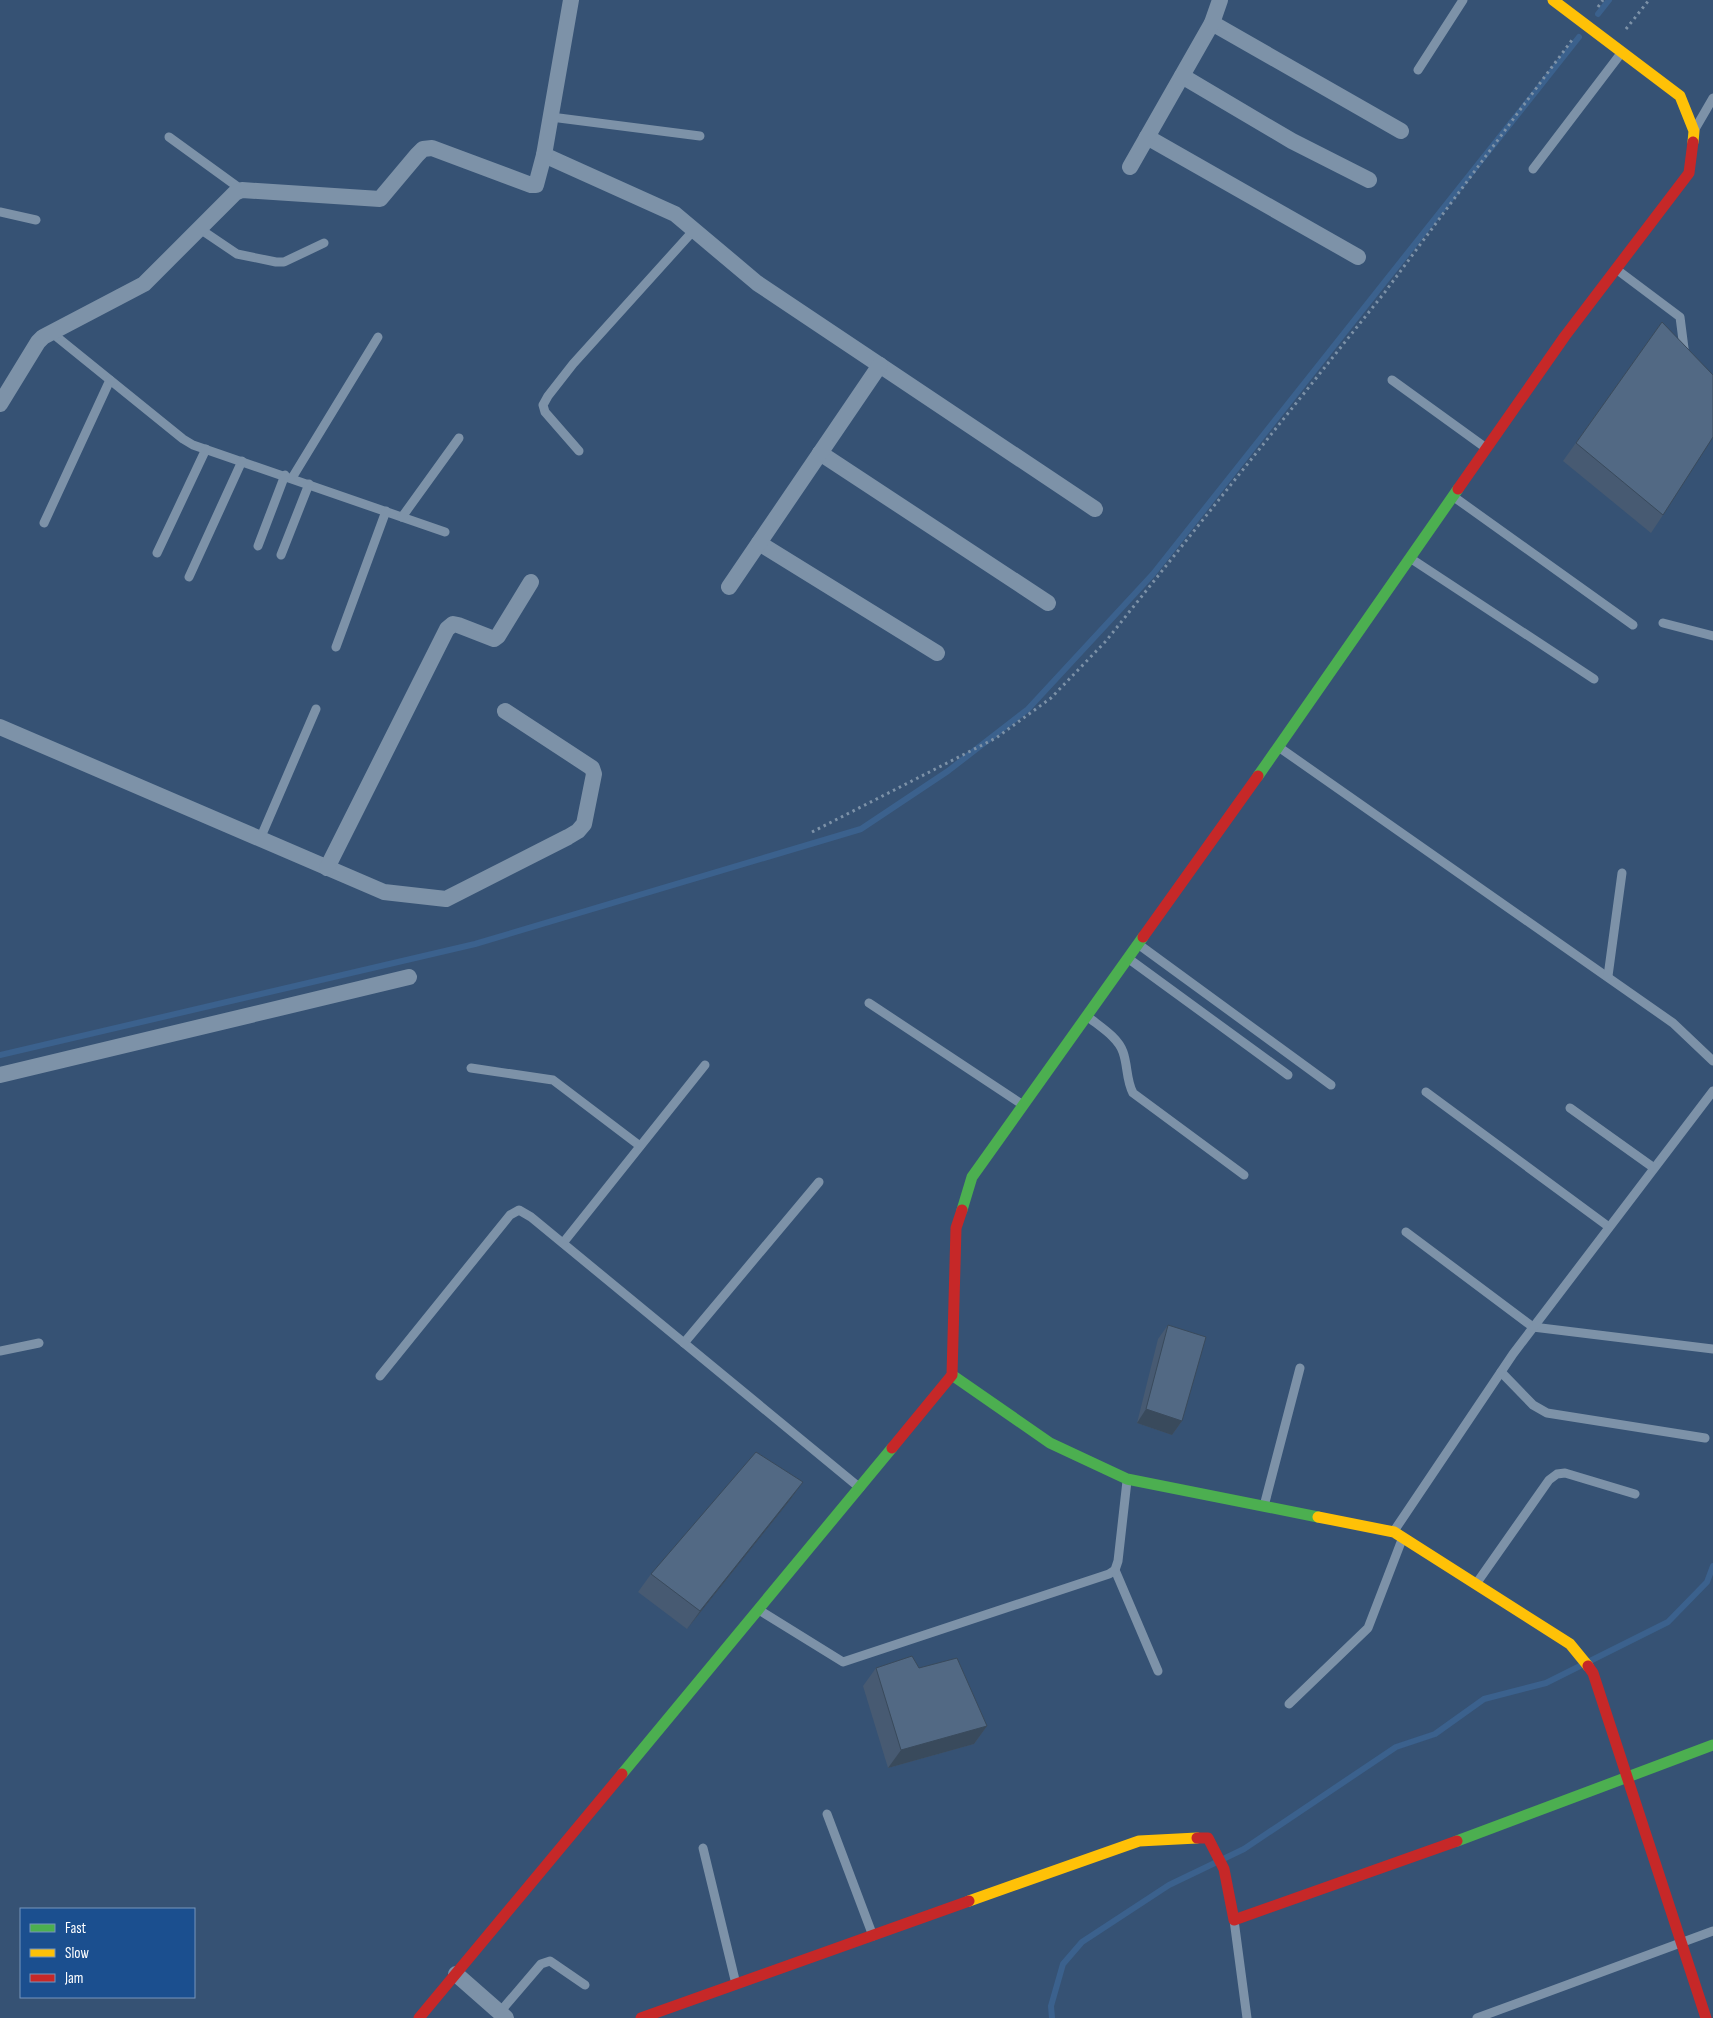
<svg xmlns="http://www.w3.org/2000/svg" width="1713" height="2018" font-family="'Sofia Sans Condensed',sans-serif">
<rect width="100%" height="100%" fill="#365274"/>
<g fill="none" stroke-linecap="round" stroke-linejoin="round">
<g stroke="#3b618d" stroke-width="6">
<path d="M1598,14l11,-14"/>
<path d="M0,1055l475,-111 386,-115 87,-58 80,-62 125,-135 426,-537"/>
<path d="M1052,2018l-1,-12 12,-42 19,-22 87,-57 75,-36 152,-102 39,-13 49,-35 62,-16 122,-61 39,-40 6,-16"/>
</g>
<g stroke="#7d92a8" stroke-width="3" stroke-dasharray="2.5 4" stroke-linecap="butt">
<path d="M1598,7l5,-7"/>
<path d="M1626,29l23,-29"/>
<path d="M812,832l184,-94 55,-40 55,-57 279,-349 187,-252"/>
</g>
<g stroke="#7d92a8" stroke-width="9">
<path d="M1418,70l45,-70"/>
<path d="M551,117l149,19"/>
<path d="M1695,129l18,-31"/>
<path d="M169,137l73,53"/>
<path d="M1533,169l89,-117"/>
<path d="M0,212l36,8"/>
<path d="M200,229l37,25 39,8h8l40,-19"/>
<path d="M1616,269l64,48 5,39"/>
<path d="M52,333l131,106 10,6 252,87"/>
<path d="M1392,380l94,68"/>
<path d="M579,451l-34,-39 -2,-7 5,-9 25,-32 121,-134"/>
<path d="M292,478l86,-141"/>
<path d="M1454,497l179,128"/>
<path d="M402,517l57,-79"/>
<path d="M44,523l66,-143"/>
<path d="M258,546l27,-71"/>
<path d="M157,553l49,-104"/>
<path d="M281,555l28,-71"/>
<path d="M1410,558l184,121"/>
<path d="M189,577l53,-116"/>
<path d="M1663,623l50,13"/>
<path d="M336,647l50,-136"/>
<path d="M1280,748l393,275 40,38"/>
<path d="M260,839l56,-130"/>
<path d="M1138,944l193,141"/>
<path d="M1129,959l159,116"/>
<path d="M1608,976l14,-103"/>
<path d="M869,1003l154,102"/>
<path d="M1087,1016c12,10 31,21 36,36 5,14 3,28 10,41l111,82"/>
<path d="M471,1068l82,12 87,66"/>
<path d="M1426,1092l183,135"/>
<path d="M1570,1108l84,60"/>
<path d="M1406,1232l127,95 180,22"/>
<path d="M563,1243l142,-178"/>
<path d="M684,1343l135,-161"/>
<path d="M0,1351l39,-8"/>
<path d="M1501,1372l32,33 14,8 158,25"/>
<path d="M380,1376l130,-161 9,-5 12,7 329,271"/>
<path d="M1264,1506l36,-138"/>
<path d="M1394,1531l119,-177 200,-263"/>
<path d="M1115,1570l43,101"/>
<path d="M1476,1584l73,-104 8,-6 8,-1 70,21"/>
<path d="M759,1610l84,52 266,-88 6,-4 3,-9 9,-80"/>
<path d="M1289,1704l79,-76 35,-91"/>
<path d="M827,1814l46,122"/>
<path d="M703,1848l33,136"/>
<path d="M1234,1920l13,98"/>
<path d="M500,2012l41,-48 9,-3 35,24"/>
<path d="M1477,2018l236,-87"/>
</g>
<g stroke="#7d92a8" stroke-width="16">
<path d="M1212,23l189,108"/>
<path d="M1182,76l110,65 77,39"/>
<path d="M1147,137l211,120"/>
<path d="M544,155l131,59 82,69 338,226"/>
<path d="M1130,167l82,-144 8,-23"/>
<path d="M0,404l38,-62 5,-5 101,-53 91,-91 7,-3 138,9 37,-44 6,-6 9,-1 99,37h5l8,-30 27,-155"/>
<path d="M820,453l228,150"/>
<path d="M759,543l178,110"/>
<path d="M729,587l151,-222"/>
<path d="M0,727l384,165 62,7 122,-62 10,-6 6,-7 10,-50 -2,-6 -87,-57"/>
<path d="M327,868l120,-239 6,-5 5,1 36,14 4,-3 33,-54"/>
<path d="M0,1075l409,-98"/>
<path d="M456,1974l50,44"/>
</g>
<g stroke="#4caf50" stroke-width="11">
<path d="M1258,776l200,-287"/>
<path d="M962,1210l10,-33 171,-240"/>
<path d="M952,1375l98,68 77,36 191,38"/>
<path d="M622,1774l270,-326"/>
<path d="M1457,1841l256,-96"/>
</g>
<g stroke="#ffc107" stroke-width="11">
<path d="M1553,0l127,96 14,35 -1,11"/>
<path d="M1318,1517l76,15 176,112 18,22"/>
<path d="M969,1901l170,-60 58,-3"/>
</g>
<g stroke="#c62828" stroke-width="11">
<path d="M1458,489l107,-153 124,-163 4,-31"/>
<path d="M1143,937l115,-161"/>
<path d="M892,1448l60,-73 4,-147 6,-18"/>
<path d="M1588,1666l5,7 113,345"/>
<path d="M1197,1838h11l16,31 10,51 223,-79"/>
<path d="M419,2018l203,-244"/>
<path d="M641,2018l328,-117"/>
</g>
</g>
<g fill="#475a72">
<path d="M1662,322l1,193 -12,18 -88,-72z"/>
<path d="M1168,1325l14,96 -10,14 -35,-12 21,-84z"/>
<path d="M803,1482l-13,18 -103,129 -49,-37 13,-18z"/>
<path d="M876,1668h43l68,58 -13,18 -86,24 -25,-82z"/>
</g>
<g fill="#394a5c">
<path d="M1146,1409l36,12 -10,14 -35,-12z"/>
<path d="M803,1482l-13,18 -103,129 13,-18z"/>
<path d="M987,1726l-13,18 -86,24 13,-18z"/>
</g>
<g fill="#526984" stroke="#394a5c">
<path d="M1662,322l51,53v62l-50,78 -87,-72z"/>
<path d="M1168,1325l38,12 -24,84 -36,-12z"/>
<path d="M756,1452l47,30 -103,129 -49,-37z"/>
<path d="M912,1656l7,12 38,-10 30,68 -86,24 -25,-82z"/>
</g>
<rect x="20" y="1908" width="175" height="90" fill="#1b4f8f" stroke="#7695bc"/>
<rect x="30" y="1924" width="25" height="8" fill="#4caf50" stroke="#7695bc"/>
<text x="65" y="1933" font-size="15" fill="#ffffff">Fast</text>
<rect x="30" y="1949" width="25" height="8" fill="#ffc107" stroke="#7695bc"/>
<text x="65" y="1958" font-size="15" fill="#ffffff">Slow</text>
<rect x="30" y="1974" width="25" height="8" fill="#c62828" stroke="#7695bc"/>
<text x="65" y="1983" font-size="15" fill="#ffffff">Jam</text>
</svg>
